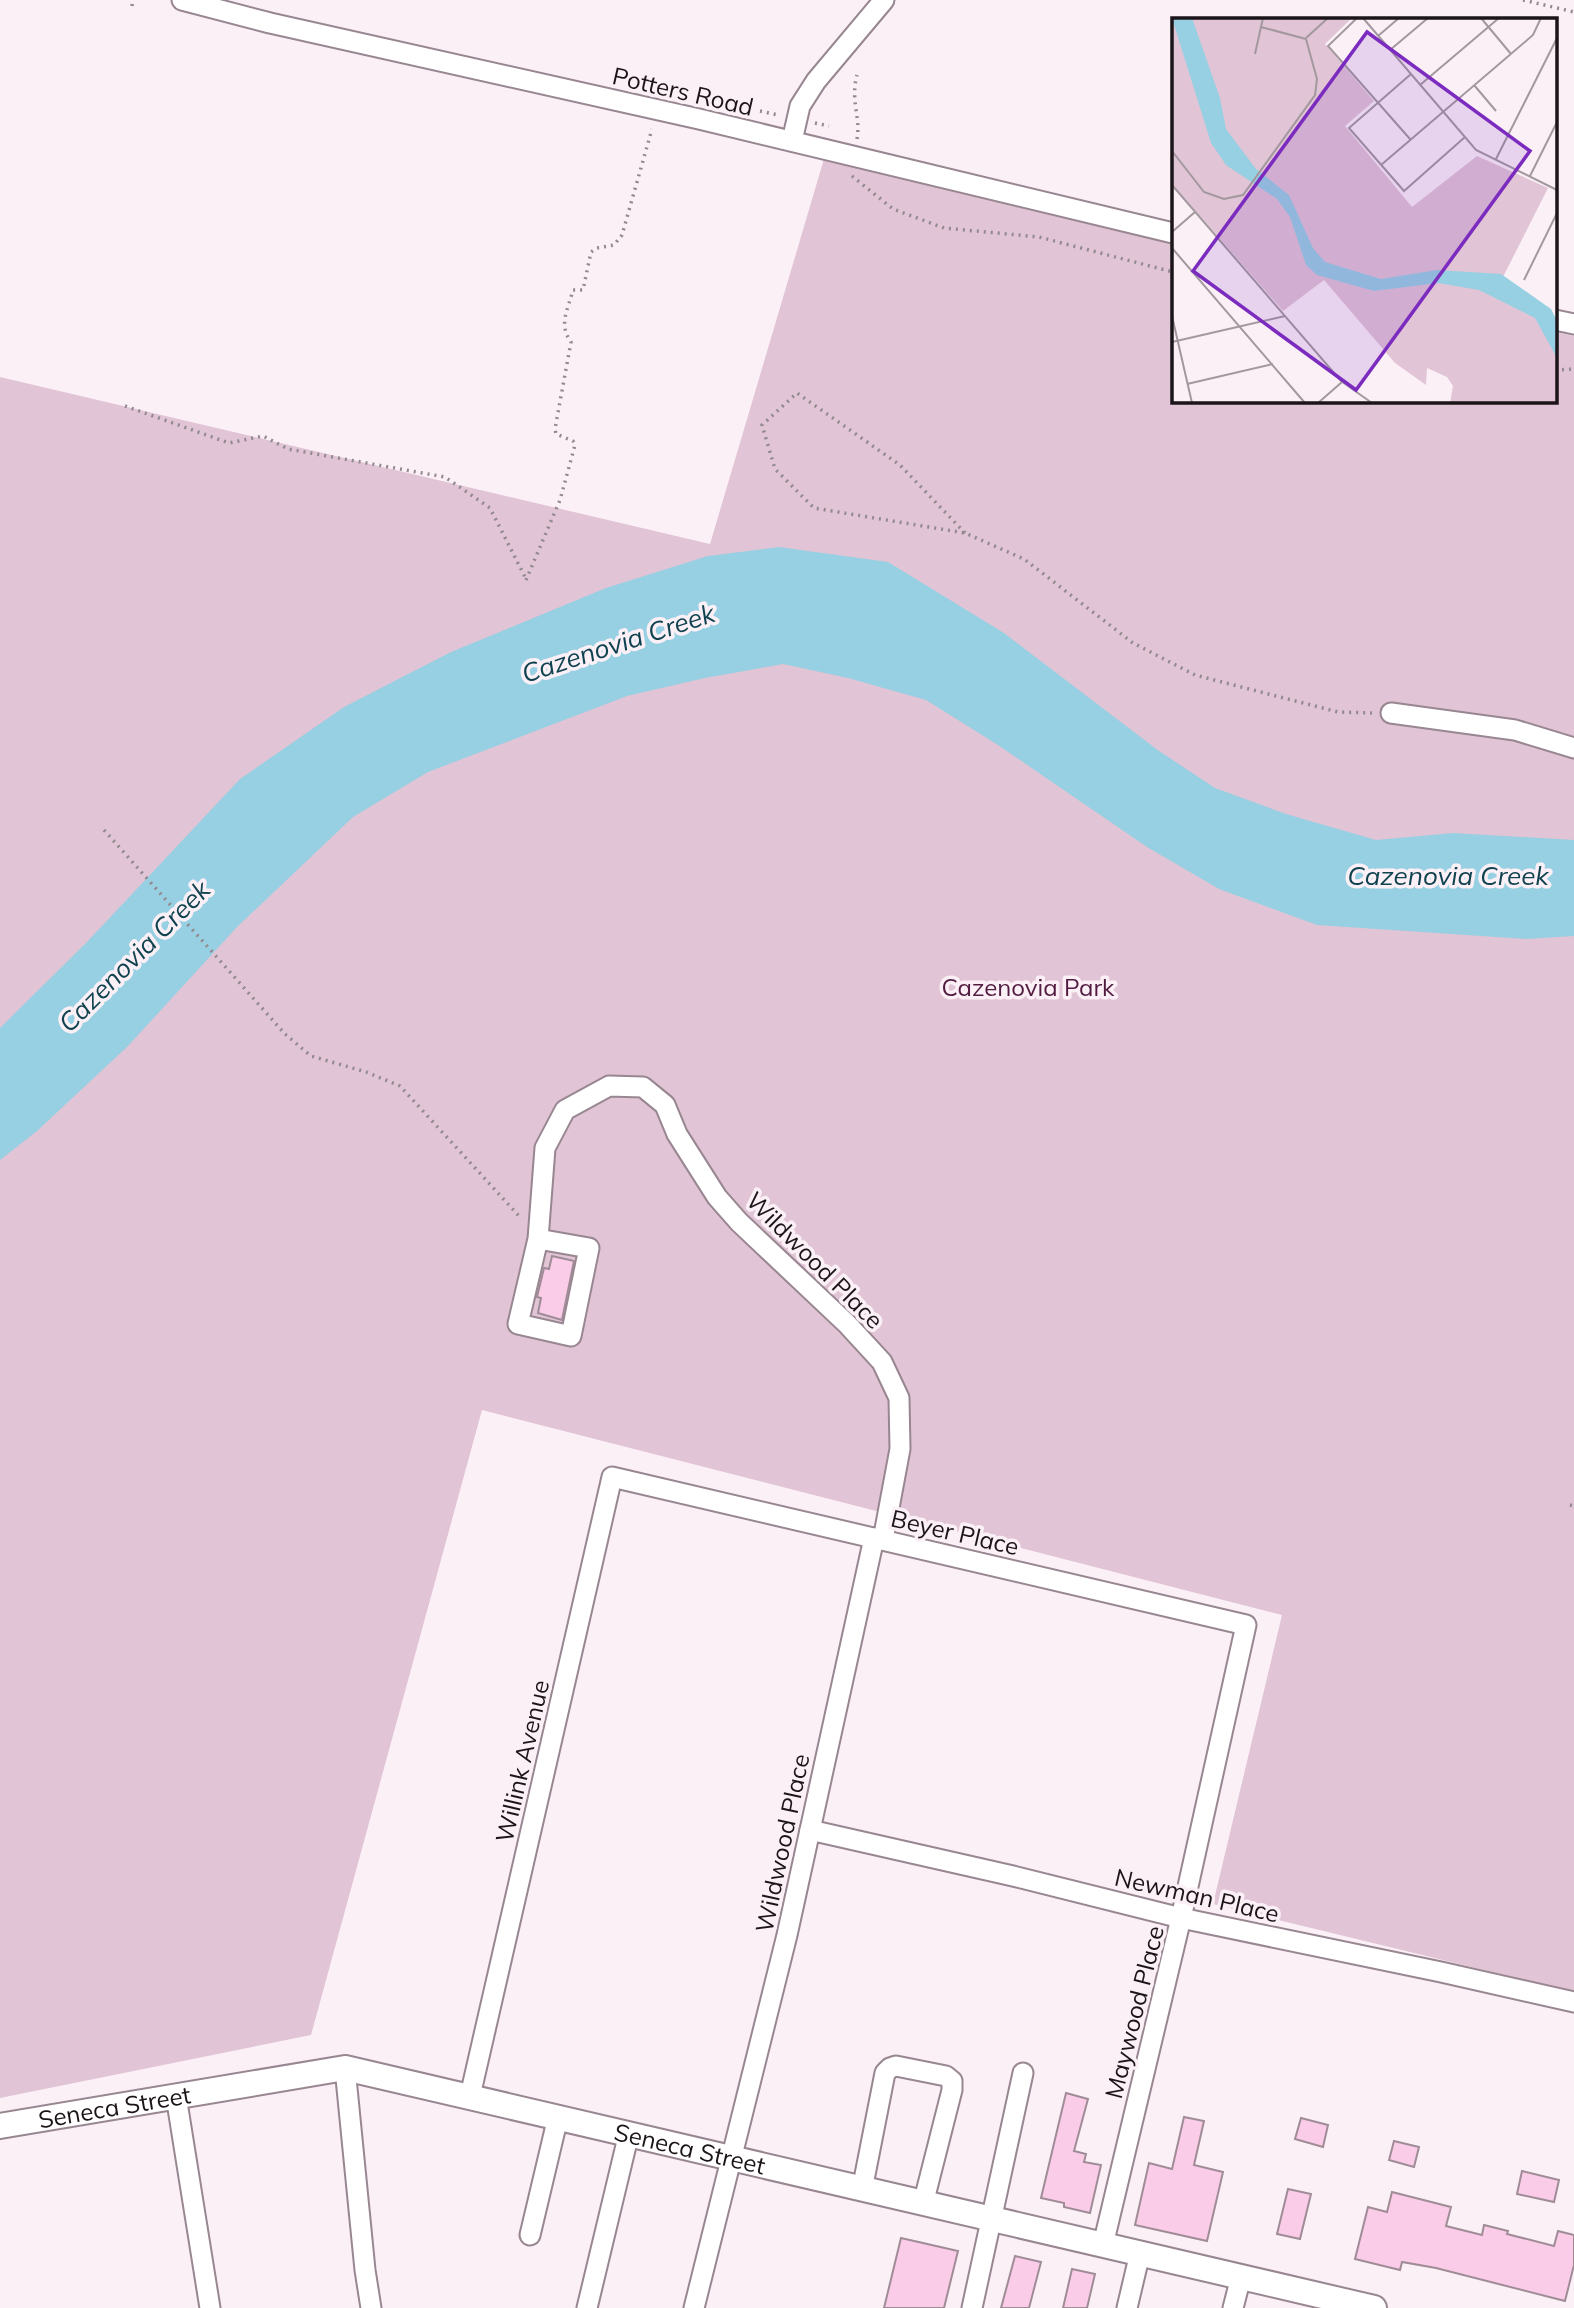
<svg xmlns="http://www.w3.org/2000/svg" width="1574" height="2308" font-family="Mulish,sans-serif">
<rect width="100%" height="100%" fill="#fcf0f7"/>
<path fill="#e1c4d5" d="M824,159l349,85v157h382v-69l19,4v1656l-361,-88 69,-289 -800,-205 -171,625 -311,63v-1721l710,167z"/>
<path fill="#96d0e2" d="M779,547l109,15 116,71 155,118 56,37 71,26 90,26 77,-7 121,7v96l-48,3 -209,-14 -98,-36 -72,-42 -149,-102 -72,-45 -78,-22 -65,-14 -78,14 -78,18 -199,76 -75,45 -116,110 -109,119 -91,85 -37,29v-132l86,-85 154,-164 104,-72 107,-55 155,-64 102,-32z"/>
<g fill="#fbcce8" stroke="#9f8c97" stroke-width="2">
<path d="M552,1256l22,5 -12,59 -24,-7 3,-15 -4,-1 7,-29 5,1z"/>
<path d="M1066,2093l22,6 -14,52 12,3 -2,8 17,3 -11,48 -26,-6v-4l-23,-5z"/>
<path d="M1184,2117l20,4 -10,44 29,7 -16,69 -72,-16 14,-62 23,6z"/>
<path d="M1301,2118l27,7 -5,22 -28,-8z"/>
<path d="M1394,2141l25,6 -5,20 -25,-7z"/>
<path d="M1522,2171l37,9 -5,22 -37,-8z"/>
<path d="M1288,2189l23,5 -11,45 -23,-5z"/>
<path d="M1392,2192l59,15 -5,19 36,9 2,-10 24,6 -1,3 47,12 4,-15 16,4v30l-9,36 -129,-33 -34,-6 -2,8 -45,-11 13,-52 19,5z"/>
<path d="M901,2238l57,13 -14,57h-60z"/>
<path d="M1015,2256l26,6 -12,46h-28z"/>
<path d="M1072,2269l23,5 -8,34h-24z"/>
</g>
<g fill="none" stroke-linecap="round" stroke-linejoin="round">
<defs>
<g id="minor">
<path d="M182,0l88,23 429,96 474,114"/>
<path d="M792,141l8,-35 16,-25 68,-81"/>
<path d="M1555,320l19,4"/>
<path d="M1391,713l124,17 59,18"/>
<path d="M538,1239l51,9 -18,88 -53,-12 20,-85 7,-91 20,-38 44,-24 34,1 22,18 12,29 40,63 22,25 108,102 35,38 17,36 1,51 -17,91"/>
<path d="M810,1830l203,46 168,42 260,54 133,30"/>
<path d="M345,2068l20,202 6,38"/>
<path d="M176,2096l34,212"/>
<path d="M470,2096l142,-619 634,148 -65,293 -78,327"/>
<path d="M862,2190l23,-117 5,-5 6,-2 50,10 6,5v9l-29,114"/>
<path d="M530,2235l28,-118"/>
<path d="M587,2308l42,-175"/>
<path d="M694,2308l93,-373 87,-397"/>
<path d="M972,2308l51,-235"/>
<path d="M1127,2308l13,-55"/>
<path d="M1233,2308l8,-31"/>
</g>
<g id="major">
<path id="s1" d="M0,2126l345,-58 1029,240"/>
</g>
</defs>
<use href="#minor" stroke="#988691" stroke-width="23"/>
<use href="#major" stroke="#988691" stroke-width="28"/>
<g stroke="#92898e" stroke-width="3.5" stroke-dasharray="2 5" stroke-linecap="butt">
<path d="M1523,0l51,12"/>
<path d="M132,6l1,-6"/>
<path d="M760,111l18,4"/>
<path d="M815,123l14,3"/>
<path d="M857,139c4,-22 -7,-38 0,-64"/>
<path d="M852,176l41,33 51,19 95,9 134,35"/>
<path d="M1555,370l19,-1"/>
<path d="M125,406l104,37 34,-7 25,13 157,28 45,31 36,71"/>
<path d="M965,533l-65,-68 -103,-72 -35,32 13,44 39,39 151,25 59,26 109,84 62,32 143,37 34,1"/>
<path d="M526,580l34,-80 15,-55 -2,-4 -17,-7 -1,-5 16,-87c-13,-18 -3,-32 2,-52h10l8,-38 6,-4 17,-3 8,-10 30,-106"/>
<path d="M104,830l181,204 26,22 55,16 34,14 119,130"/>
<path d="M1570,1505l4,1"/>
</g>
<use href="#minor" stroke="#fff" stroke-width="19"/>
<use href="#major" stroke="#fff" stroke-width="24"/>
</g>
<g text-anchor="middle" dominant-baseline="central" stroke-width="7" stroke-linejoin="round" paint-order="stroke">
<g font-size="24" fill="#1b1418" stroke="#fcf0f7">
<text transform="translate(683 91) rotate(13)">Potters Road</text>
<text transform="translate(815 1260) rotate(45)">Wildwood Place</text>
<text transform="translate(955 1532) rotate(13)">Beyer Place</text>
<text transform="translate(522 1761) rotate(-77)">Willink Avenue</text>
<text transform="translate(782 1843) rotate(-78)">Wildwood Place</text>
<text transform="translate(1197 1895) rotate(13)">Newman Place</text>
<text transform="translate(1134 2012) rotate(-76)">Maywood Place</text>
<text stroke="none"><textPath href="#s1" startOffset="116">Seneca Street</textPath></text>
<text stroke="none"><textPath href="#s1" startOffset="704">Seneca Street</textPath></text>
</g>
<g font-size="24" fill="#521c41" stroke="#fcf0f7">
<text x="1028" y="987">Cazenovia Park</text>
</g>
<g font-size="26" font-style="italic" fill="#104350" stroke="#fcf0f7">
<text transform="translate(618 643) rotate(-18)">Cazenovia Creek</text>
<text x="1448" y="875">Cazenovia Creek</text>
<text transform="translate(134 956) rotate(-45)">Cazenovia Creek</text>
</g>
</g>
<g transform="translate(1172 18)">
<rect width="385" height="385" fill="#fcf0f7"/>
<path d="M0,0h180l-27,26 49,57 -29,25 67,81 65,-51 71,32 -47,93 44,44 12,33v45h-107l3,-17 -6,-9 -20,-9 -1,17 -31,-22 -71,-83 -41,31 -111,-127z" fill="#e1c4d5"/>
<path d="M0,0h20l28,80 6,31 30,40 33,26 24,53 12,14 56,17 56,-9 64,4 50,35 6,12v37l-22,-40 -56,-28 -41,-7 -64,8 -57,-16 -11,-10 -16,-48 -13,-18 -51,-34 -15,-22z" fill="#96d0e2"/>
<path fill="none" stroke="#a2989e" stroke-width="2" d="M185,0l-29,28 82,93M191,0l113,132 81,40M309,0l30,36M89,9l45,12M206,18l21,-18M134,20l22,-20M218,32l38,-32M83,36l8,-36M239,56l-62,54 55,63 61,-54M248,67l79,-67M302,67l22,26M0,133l32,41 20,7 19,-4 72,-100 2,-16 -11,-40M324,141l61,-121M209,147l152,-130 8,-17M358,158l27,-54M0,167l169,196 31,22M0,214l23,-20M0,230l133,155M352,262l33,-67M0,298l20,87M0,324l113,-26M15,366l86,-20M146,385l24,-21"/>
<path fill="#7b2cbf" fill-opacity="0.15" stroke="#7b2cbf" stroke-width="3.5" d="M195,14l163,119 -174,239 -163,-119z"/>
<rect width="385" height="385" fill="none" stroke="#1b1418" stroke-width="3.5"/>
</g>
</svg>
